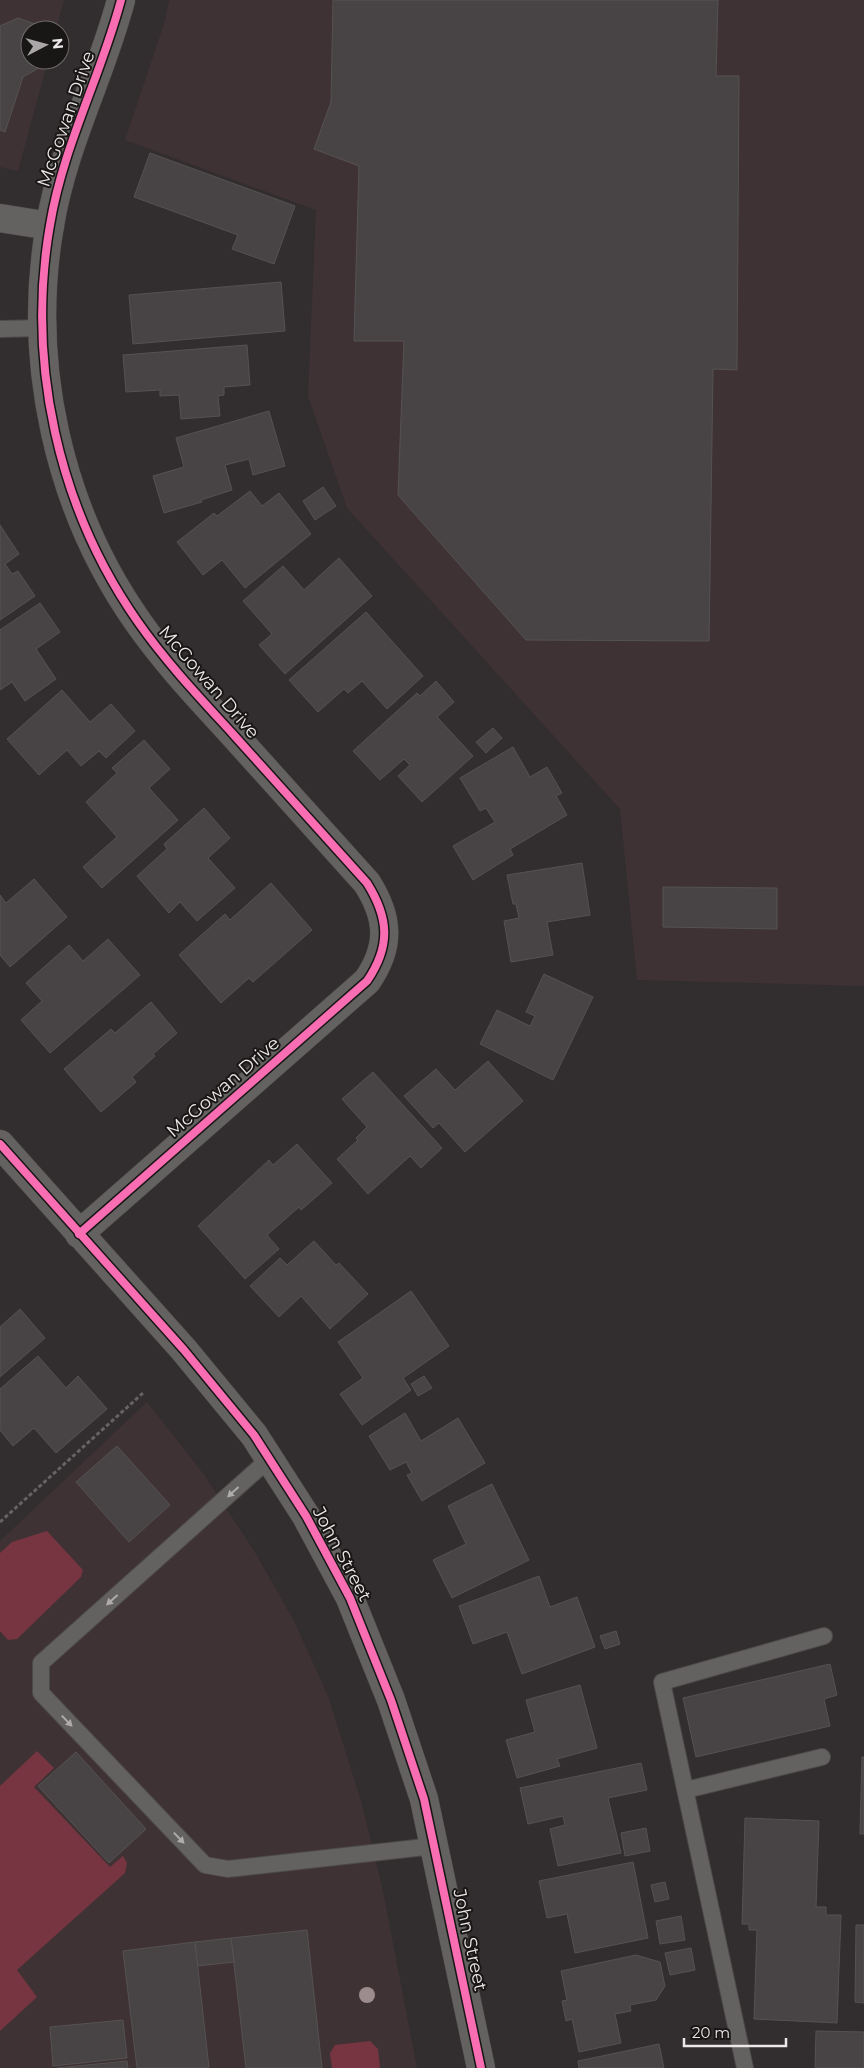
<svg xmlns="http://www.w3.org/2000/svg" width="864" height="2068" font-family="Montserrat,sans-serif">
<rect width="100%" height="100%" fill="#322d2e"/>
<g fill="#3f3234">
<path d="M0,0h64l-8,30h-26v30h18l-30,111 -18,-4z"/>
<path d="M169,0h695v986l-227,-6 -17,-171 -273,-301 -39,-112 8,-186 -191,-70 40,-119z"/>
<path d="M147,1402l58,74 51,78 38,67 34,75 33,105 22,90 34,177h-417v-527z"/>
</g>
<g fill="#763540">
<path d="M47,1531l36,39 -2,7 -64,62 -9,1 -8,-9v-78l12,-11z"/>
<path d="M37,1751l17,17 -20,19 76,80 13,-11 4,7 -2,10 -108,97 20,27 -37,34v-245z"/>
<path d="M370,2041l8,8 2,19h-48l-2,-15 5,-8z"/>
</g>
<g fill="#484445" stroke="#565252">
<path d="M333,0h385l-2,76h23l-2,294 -24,-1 -4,272 -183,-1 -128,-145 6,-154h-50l5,-175 -45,-17 17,-47z"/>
<path d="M18,18l23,8 1,4h-12v30h14l-3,7 -18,10 -18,55 -5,-2v-104z"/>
<path d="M150,153l145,53 -21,58 -42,-15 6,-14 -104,-38z"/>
<path d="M281,282l4,49 -152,13 -4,-49z"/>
<path d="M247,345l3,40 -26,2v8l-6,1 2,20 -39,3 -2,-24 -19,1v-6l-34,2 -3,-37z"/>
<path d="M269,411l16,55 -32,9 -4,-16 -24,6 7,25 -31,10 1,2 -38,11 -11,-37 31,-9 -8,-29z"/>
<path d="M323,487l13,19 -21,14 -12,-19z"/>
<path d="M250,491l12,15 17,-13 32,41 -66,54 -23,-28 -19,15 -26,-33 37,-29 3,3z"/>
<path d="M0,525l19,29 -14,10 7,10 6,-3 17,25 -35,24z"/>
<path d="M339,558l33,38 -87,78 -26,-29 13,-11 -29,-33 40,-35 21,24z"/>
<path d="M40,603l20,29 -24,17 20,30 -31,22 -13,-19 -12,8v-60z"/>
<path d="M366,612l57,64 -36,33 -25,-28 -14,12 -4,-4 -26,23 -29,-32z"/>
<path d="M436,681l18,21 -17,15 36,39 -51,46 -24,-26 12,-11 -6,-6 -24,21 -27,-29 64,-58 3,3z"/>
<path d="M62,690l28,32 21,-18 24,27 -29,27 -7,-7 -18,15 -14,-16 -28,25 -32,-36z"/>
<path d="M493,728l9,10 -16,15 -10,-11z"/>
<path d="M144,740l26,29 -21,19 29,32 -76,68 -19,-21 34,-30 -31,-35 31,-29 -5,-5z"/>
<path d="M513,747l17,30 17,-10 15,26 -6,3 11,19 -57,34 3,6 -40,25 -20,-34 42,-24 -9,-14 -6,3 -20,-33z"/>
<path d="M204,808l26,30 -22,20 27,30 -38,33 -17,-19 -11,11 -32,-37 30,-27 -3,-5z"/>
<path d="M582,863l8,52 -43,7 6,33 -42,7 -7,-41 15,-3 -3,-14h-3l-6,-29z"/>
<path d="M34,879l33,38 -57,50 -10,-12v-60l6,8z"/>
<path d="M271,883l41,47 -59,52 -4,-4 -28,25 -42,-48 46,-41 5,6z"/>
<path d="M663,887l114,1v41l-114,-2z"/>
<path d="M108,939l32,36 -90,78 -29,-33 21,-19 -16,-18 43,-38 14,16z"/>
<path d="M544,974l49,23 -40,83 -73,-36 17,-34 33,16 5,-10 -9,-4z"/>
<path d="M151,1002l26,31 -24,21 2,2 -23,21 4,5 -35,30 -37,-43 47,-40 4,4z"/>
<path d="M488,1061l35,40 -58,51 -26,-29 -6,5 -29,-32 32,-27 19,21z"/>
<path d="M373,1072l69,76 -21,20 -11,-12 -42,38 -31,-35 21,-19 -2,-2 11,-11 -25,-28z"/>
<path d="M297,1144l35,39 -31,27 -2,-3 -32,28 12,14 -34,30 -47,-53 71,-66 4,5z"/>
<path d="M314,1241l22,24 3,-2 29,31 -38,35 -29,-33 -22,21 -29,-31 30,-28 7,7z"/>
<path d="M411,1291l38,55 -46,32 8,12 -49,35 -22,-31 23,-16 -25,-36z"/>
<path d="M20,1309l25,29 -45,39v-50z"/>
<path d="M38,1356l28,32 12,-12 29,33 -51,44 -22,-25 -21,18 -13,-16v-41z"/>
<path d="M424,1376l8,12 -14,8 -7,-12z"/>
<path d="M405,1413l16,28 37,-23 27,45 -63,38 -15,-26 5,-2 -6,-11 -16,8 -21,-34z"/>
<path d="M117,1446l53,59 -41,37 -53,-60z"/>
<path d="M492,1484l37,76 -77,38 -19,-38 33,-16 -18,-38z"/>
<path d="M539,1576l11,31 27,-10 18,50 -73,27 -15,-42 -34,12 -14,-38z"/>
<path d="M616,1631l4,13 -15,5 -5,-13z"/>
<path d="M830,1664l7,31 -13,4 6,27 -134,31 -13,-59z"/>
<path d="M580,1685l17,63 -40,11 3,7 -43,12 -11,-38 29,-8 -9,-32z"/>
<path d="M76,1752l70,77 -37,34 -71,-77z"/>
<path d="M862,1757h2v77h-4z"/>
<path d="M641,1763l6,27 -39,8 13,55 -63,13 -8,-37 15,-4 -2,-9 -35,8 -8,-36z"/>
<path d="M745,1818l74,3 -3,86h10v8h15l-4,108 -83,-4 3,-89h-8v-6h-7z"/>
<path d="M646,1828l4,23 -25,5 -4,-23z"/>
<path d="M633,1862l15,76 -73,15 -8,-39 -20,4 -8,-37z"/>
<path d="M665,1882l4,17 -14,3 -4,-17z"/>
<path d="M681,1916l4,24 -25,4 -4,-23z"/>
<path d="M856,1925h8v78l-9,-1z"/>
<path d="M307,1930l15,138h-76l-15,-130z"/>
<path d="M231,1938l3,24 -37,4 -2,-24z"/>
<path d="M195,1942l14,126h-72l-14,-117z"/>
<path d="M691,1948l4,22 -25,5 -5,-22z"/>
<path d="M636,1955l24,7 5,24 -9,14 -26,5 1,6 -16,3 6,29 -42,9 -7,-33 -6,2 -4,-20 5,-1 -6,-29z"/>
<path d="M123,2020l4,38 -74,8 -3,-39z"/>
<path d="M816,2031l48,1v36h-49z"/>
<path d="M659,2044l5,24h-85l-1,-7z"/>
<path d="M127,2061l1,7h-71z"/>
</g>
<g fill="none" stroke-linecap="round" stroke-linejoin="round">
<defs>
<g id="lane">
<path d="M0,329l42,-1"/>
<path d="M269,1459l-228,204v30l164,172 23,4 206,-23"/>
<path d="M686,1790l136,-33"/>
<path d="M745,2068l-83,-386 162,-46"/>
</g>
<g id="street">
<path d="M0,218l50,8"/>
<path d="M79,1234l288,-253c24,-35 22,-63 0,-98 -45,-50 -90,-100 -135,-150 -32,-35 -66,-71 -94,-111 -80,-114 -112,-260 -88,-397 13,-79 51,-149 71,-225"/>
</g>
<path id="secondary" d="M0,1144l184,206 70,85 52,81 44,82 41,102 33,99 57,269"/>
</defs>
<use href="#lane" stroke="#4c4949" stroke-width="18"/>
<use href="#street" stroke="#4c4949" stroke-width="29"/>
<use href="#secondary" stroke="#4c4949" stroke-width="29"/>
<path stroke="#666364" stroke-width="3" stroke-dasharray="4 2.5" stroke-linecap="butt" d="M0,1522l143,-129"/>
<use href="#lane" stroke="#646161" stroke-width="16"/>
<use href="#street" stroke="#646161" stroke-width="28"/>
<use href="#secondary" stroke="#646161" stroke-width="28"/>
<defs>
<g id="cycleway">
<path d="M0,1144l184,206 70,85 52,81 44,82 41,102 33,99 57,269"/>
<path d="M79,1234l288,-253c24,-35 22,-63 0,-98 -45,-50 -90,-100 -135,-150 -32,-35 -66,-71 -94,-111 -80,-114 -112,-260 -88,-397 13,-79 51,-149 71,-225"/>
</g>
</defs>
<use href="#cycleway" stroke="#191616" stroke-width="11"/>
<use href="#cycleway" stroke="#f96db3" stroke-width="8"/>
</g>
<circle fill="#9d8c8e" cx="367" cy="1995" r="8"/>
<defs><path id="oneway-solid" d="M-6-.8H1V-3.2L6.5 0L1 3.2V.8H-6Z" transform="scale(1.25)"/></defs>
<g fill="#afabab">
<use href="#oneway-solid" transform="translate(233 1492) rotate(138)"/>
<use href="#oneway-solid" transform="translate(112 1600) rotate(138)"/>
<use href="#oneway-solid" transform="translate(67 1721) rotate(46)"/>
<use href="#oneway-solid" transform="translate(179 1838) rotate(46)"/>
</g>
<g text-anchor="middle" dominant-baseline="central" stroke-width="4" stroke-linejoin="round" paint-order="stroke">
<g font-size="18" fill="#ece7e8" stroke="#191616">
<text transform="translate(66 119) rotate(-71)">McGowan Drive</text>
<text transform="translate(209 682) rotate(49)">McGowan Drive</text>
<text transform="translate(223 1087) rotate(-41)">McGowan Drive</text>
<text transform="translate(342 1554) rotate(62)">John Street</text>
<text transform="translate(470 1940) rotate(78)">John Street</text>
</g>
</g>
<g transform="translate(45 45) rotate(84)"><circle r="24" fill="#191616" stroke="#6d6a6a"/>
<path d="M0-4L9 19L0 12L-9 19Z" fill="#aba6a7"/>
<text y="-8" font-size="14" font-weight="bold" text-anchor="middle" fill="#ece7e8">N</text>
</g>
<path d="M684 2038v8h102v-8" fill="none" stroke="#ece7e8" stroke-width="2.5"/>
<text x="692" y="2038" font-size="15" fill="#ece7e8" stroke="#191616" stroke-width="4" paint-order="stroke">20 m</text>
</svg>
